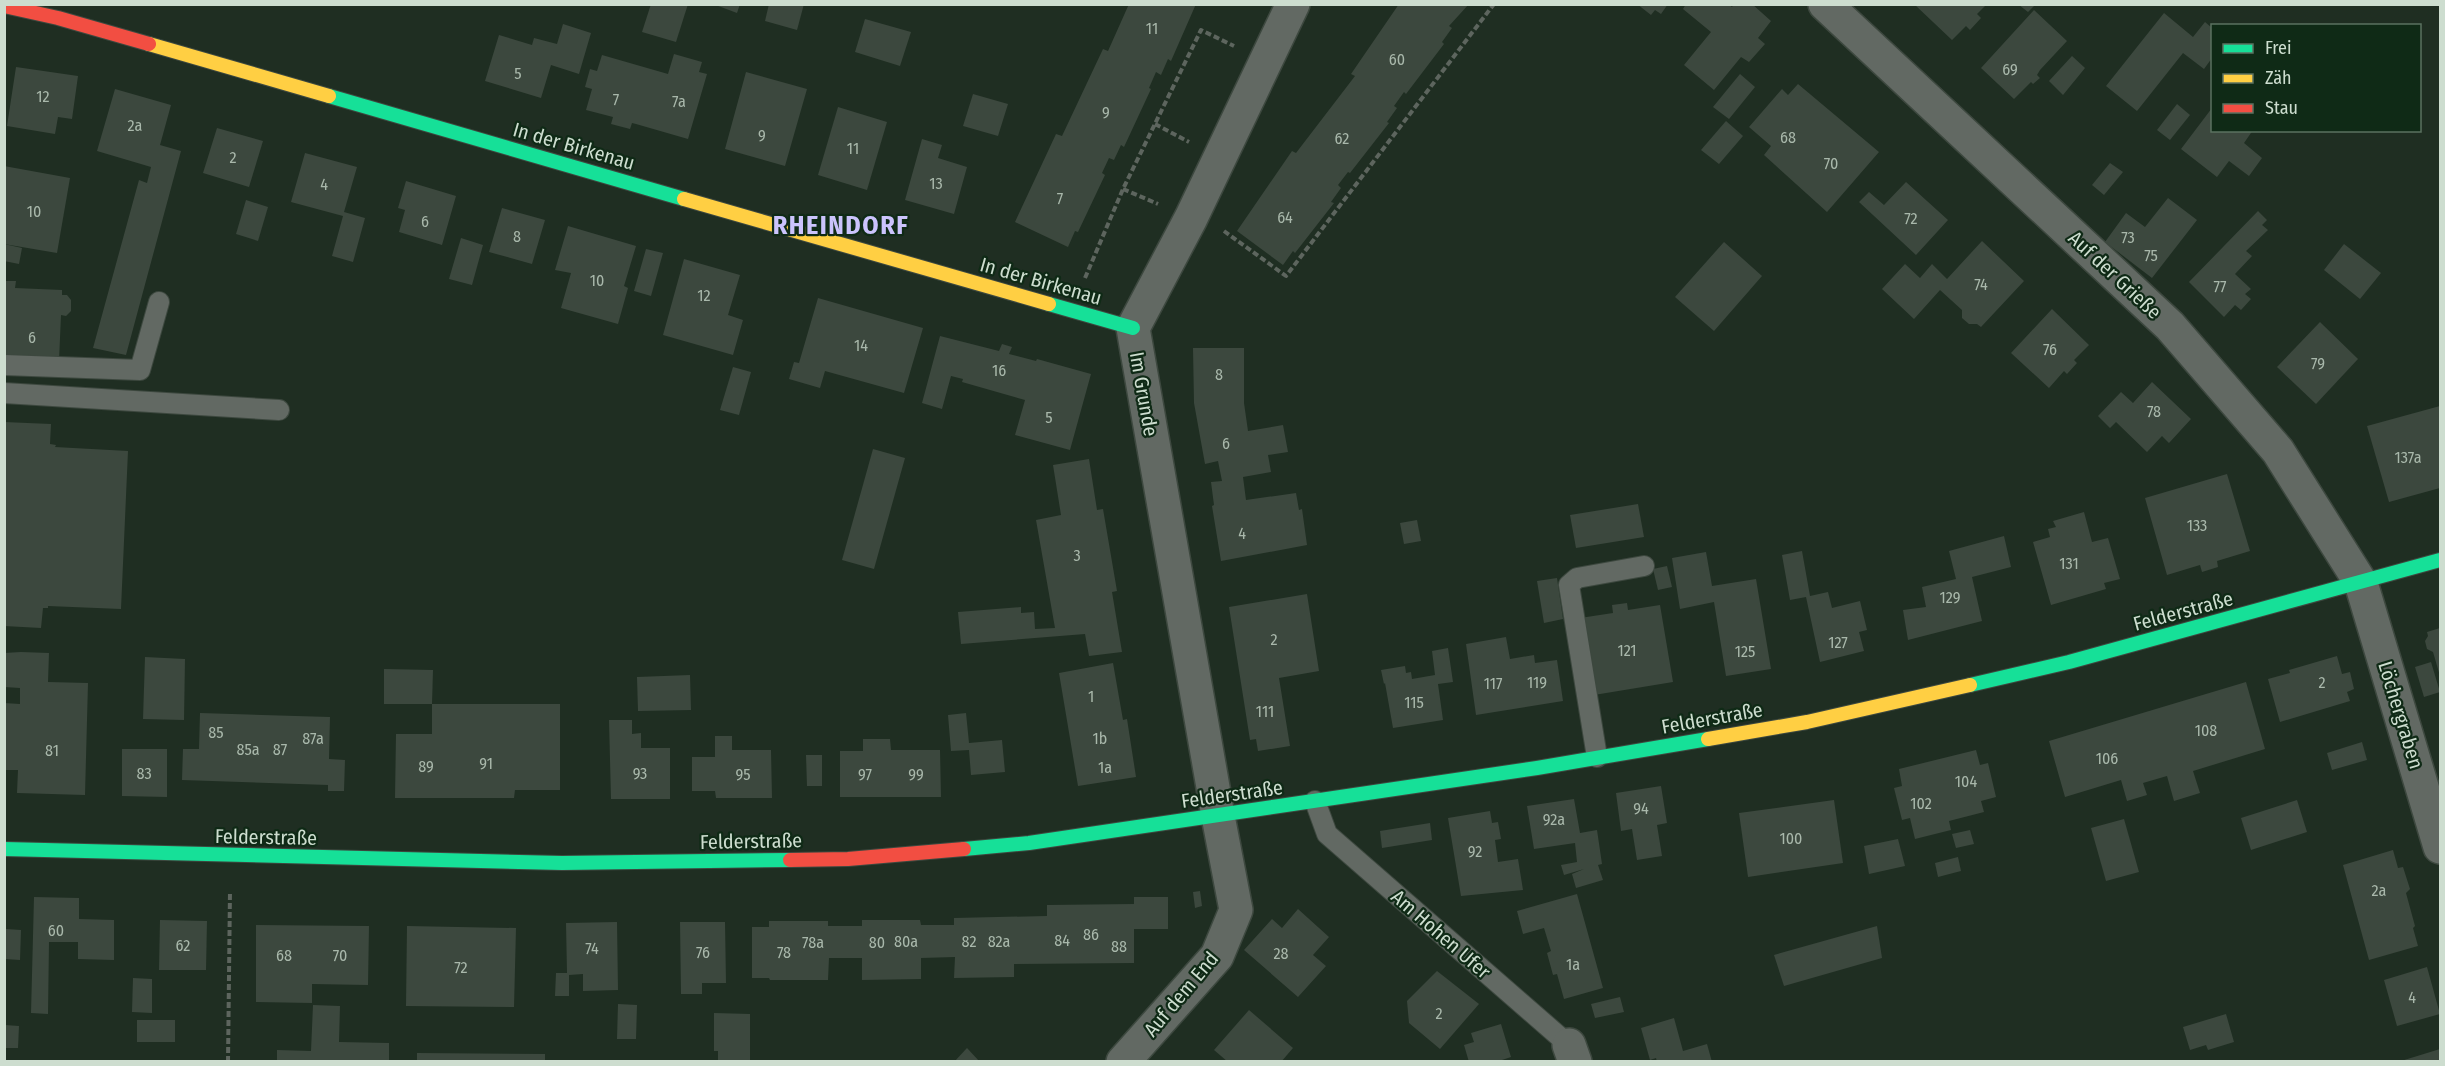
<svg xmlns="http://www.w3.org/2000/svg" width="2445" height="1066" font-family="'Fira Sans Condensed',sans-serif">
<rect width="100%" height="100%" fill="#1f2e22"/>
<g fill="#3c483e">
<path d="M651,4h37l-12,38 -34,-10z"/>
<path d="M713,4h27l-3,9z"/>
<path d="M769,4h35l-7,26 -32,-9z"/>
<path d="M1129,4h67l-25,57 -3,-2 -7,16 -5,-3 -7,16 2,1 -27,58 -3,-2 -7,15 -5,-2 -7,15 3,2 -27,57 -3,-1 -7,16 -53,-25 41,-88 6,2 41,-87 5,2z"/>
<path d="M1399,4h70l-20,22 3,2 -10,14 2,2 -38,50 -2,-2 -10,14 3,2 -10,14 2,1 -39,50 -2,-1 -10,13 3,3 -10,14 3,1 -39,50 -2,-2 -10,14 -46,-34 55,-80 4,2 59,-77 -4,-2z"/>
<path d="M1637,4h31l-7,10 -6,-4 -4,5z"/>
<path d="M1686,4h42l4,3 2,-3h18l19,17 -13,17 7,6 -16,18 -8,-5 -27,33 -30,-25 27,-33 -28,-23z"/>
<path d="M1914,4h69l2,2 -8,8 4,4 -11,12 -4,-4 -14,14z"/>
<path d="M2019,5h16l-7,7z"/>
<path d="M2034,10l33,31 -27,29 -3,5 3,3 -7,6 -2,-2 -17,17 -33,-31z"/>
<path d="M2164,13l29,24 12,-15 7,6v30l-8,11 -21,-16 -46,58 -31,-25z"/>
<path d="M865,19l46,13 -11,34 -45,-14z"/>
<path d="M563,24l28,9 -12,41 -28,-9 -10,33 -56,-17 14,-46 33,10 2,-7 23,6z"/>
<path d="M674,54l28,8 -3,10 8,2 -19,65 -52,-15 -4,-1 -2,6 -19,-5 2,-7 -27,-7 6,-21 -7,-2 5,-18 7,2 5,-16 66,19z"/>
<path d="M2072,56l13,12 -22,27 -14,-14z"/>
<path d="M16,67l62,9 -6,43 -14,-2 -3,17 -48,-8z"/>
<path d="M746,72l61,17 -22,77 -60,-17z"/>
<path d="M1740,74l15,13 -26,32 -16,-12z"/>
<path d="M1798,84l81,68 -52,60 -63,-57 7,-9 -22,-19 33,-38 6,6z"/>
<path d="M115,89l56,16 -11,40 21,6 -55,204 -33,-7 46,-168 8,3 4,-16 -54,-16z"/>
<path d="M973,94l35,10 -10,32 -35,-10z"/>
<path d="M2177,104l13,11 -20,25 -13,-10z"/>
<path d="M838,107l49,15 -20,68 -49,-15z"/>
<path d="M2212,108v22h41l-9,13 18,15 -13,18 -20,-15 -12,16 -36,-28z"/>
<path d="M1726,121l17,15 -24,28 -18,-14z"/>
<path d="M217,128l46,13 -14,46 -46,-14z"/>
<path d="M922,139l20,6 -4,13 29,9 -13,47 -49,-14z"/>
<path d="M305,153l52,14 -13,45 21,6 -12,44 -21,-6 11,-40 -52,-14z"/>
<path d="M2110,163l13,9 -19,23 -12,-10z"/>
<path d="M4,166l66,12 -13,75 -53,-9z"/>
<path d="M406,181l50,15 -14,49 -43,-13 6,-22 -7,-2z"/>
<path d="M1906,182l42,38 -32,35 -57,-53 10,-10 15,13z"/>
<path d="M2168,198l29,22 -45,58 -47,-36 21,-29 19,14z"/>
<path d="M246,200l22,7 -10,34 -22,-7z"/>
<path d="M502,208l43,12 -13,44 -43,-12z"/>
<path d="M2258,211l9,9 -5,5 6,5 -22,21 6,5 -17,18 16,15 -6,5 6,5 -10,11 -6,-5 -11,12 -35,-35z"/>
<path d="M568,226l68,20 -12,40 4,2 -10,36 -57,-16 10,-35 -16,-3z"/>
<path d="M461,238l22,7 -11,40 -23,-6z"/>
<path d="M1982,241l42,40 -43,46 -4,-3h-8l-7,-6v-8l-22,-20 -26,29 -32,-30 23,-25 15,14 12,-14 15,15z"/>
<path d="M1724,242l38,34 -48,55 -39,-34z"/>
<path d="M4,244l18,4 -3,16 -15,-3z"/>
<path d="M2344,244l37,29 -21,26 -36,-29z"/>
<path d="M646,249l17,4 -12,43 -17,-5z"/>
<path d="M684,259l56,16 -12,40 15,5 -10,35 -70,-20z"/>
<path d="M4,281h12l-1,7 47,2v5h5l4,5v11l-5,5 -5,-1 -2,46 -55,-2z"/>
<path d="M818,298l105,30 -19,65 -79,-22 -5,17 -31,-9 5,-17 5,1z"/>
<path d="M2052,309l37,36 -15,15 3,3 -10,11 -3,-3 -15,17 -38,-35z"/>
<path d="M2320,322l38,37 -42,45 -39,-37z"/>
<path d="M940,336l59,15 3,-7 10,3 -3,7 27,7 1,-2 54,15 -21,76 -55,-15 10,-35 -63,-18 1,-3 -12,-3 -9,33 -20,-6z"/>
<path d="M1193,348h51v55l4,28 35,-6 5,27 -20,3 3,17 -28,5 3,23 50,-7 3,17 3,-1 5,36 -86,16 -9,-55 2,-1 -3,-23 11,-1 -4,-20 -13,3 -11,-61z"/>
<path d="M733,367l18,5 -12,43 -19,-5z"/>
<path d="M2152,382l39,37 -22,24 -7,-7 -15,16 -31,-30 -6,6 -12,-12 23,-24 12,11z"/>
<path d="M2440,406v82l-51,14 -22,-76z"/>
<path d="M4,422l47,2 -1,20 6,1 -1,2 73,4 -7,158 -73,-3v2h-5l-2,20 -37,-2z"/>
<path d="M873,449l32,9 -31,111 -32,-9z"/>
<path d="M1089,459l8,51 6,-1 14,82 -5,1 10,60 -33,4 -4,-22 -124,10 -3,-32 63,-5v6l13,-1 1,17 20,-1 -19,-108 25,-5 -8,-50z"/>
<path d="M2227,474l23,77 -33,10 1,6 -16,5 -2,-7 -33,10 -22,-77z"/>
<path d="M1638,504l6,33 -68,11 -6,-33z"/>
<path d="M2084,512l8,30 16,-4 12,41 -16,4 2,6 -55,16 -18,-63 17,-5 -2,-8 8,-2 -3,-6z"/>
<path d="M1417,520l4,21 -17,3 -4,-21z"/>
<path d="M2004,536l7,31 -39,10 10,44 -74,19 -5,-30 23,-3 -4,-20 34,-8 -7,-28z"/>
<path d="M1802,551l8,45 18,-4 4,16 28,-7 7,29 -8,2 5,19 -44,11 -14,-65 -16,3 -8,-45z"/>
<path d="M1706,552l6,34 44,-7 15,90 -45,7 -12,-74 -34,7 -8,-51z"/>
<path d="M1667,566l5,21 -14,3 -5,-21z"/>
<path d="M1557,578l6,41 -19,4 -7,-42z"/>
<path d="M1307,594l12,77 -40,7 11,68 -32,5 -2,-12 -6,1 -21,-133z"/>
<path d="M1627,603l1,7 32,-5 13,77 -79,13 -14,-77 33,-5 -1,-8z"/>
<path d="M2440,628v48l-7,-24 -6,-3 -2,-8 3,-5 -1,-4z"/>
<path d="M1506,637l4,22 24,-4 1,8 22,-3 6,41 -87,14 -10,-71z"/>
<path d="M1448,648l5,34 -15,2 5,36 -50,8 -8,-45 -1,1 -3,-14 24,-4 1,7 5,-1 1,7 23,-4 -3,-24z"/>
<path d="M21,652l28,1 -1,29 40,1 -3,112 -68,-2 1,-23h-14v-67l16,1v-16l-16,-1v-34z"/>
<path d="M2337,656l5,18 8,-2 4,17 -7,3 3,9 -70,21 -12,-43 22,-6 -1,-3z"/>
<path d="M145,657l40,2 -1,61 -41,-1z"/>
<path d="M2431,662l9,30 -16,5 -9,-30z"/>
<path d="M1113,663l10,57 4,-1 9,58 -58,9 -19,-113z"/>
<path d="M384,669l49,1 -1,34h-48z"/>
<path d="M690,675l1,35 -53,1 -1,-34z"/>
<path d="M2246,682l19,67 -72,22 7,22 -26,8 -7,-25 -24,7 4,12 -20,6 -6,-21 -56,17 -16,-56z"/>
<path d="M432,704h128v86h-45l-1,8h-119l1,-64h36z"/>
<path d="M200,713l130,4 -1,42 16,1 -1,31h-16v-6l-146,-5 1,-31h16z"/>
<path d="M966,713l3,30 33,-3 3,32 -34,3 -2,-25 -18,1 -3,-36z"/>
<path d="M609,720h23v14l9,-1v15h29v51h-59z"/>
<path d="M715,736h17v14h39l1,48h-56l-1,-7h-23v-34h23z"/>
<path d="M863,739h27l1,11h49l1,47h-101v-46h23z"/>
<path d="M2362,742l5,18 -35,10 -5,-17z"/>
<path d="M122,749h45v48l-45,-1z"/>
<path d="M1976,750l4,15 8,-2 8,34 -15,4 3,11 -35,9 2,9 -36,9 -5,-21 -8,2 -8,-32 8,-2 -3,-17z"/>
<path d="M806,755h16v31h-15z"/>
<path d="M1661,786l6,37 -10,2 5,31 -25,4 -5,-31 -11,2 -5,-38z"/>
<path d="M1574,799l6,34 17,-3 5,34 -4,1 5,15 -27,8 -4,-14 12,-5 -20,6 -3,-10 16,-3 -2,-19 -41,6 -7,-43z"/>
<path d="M1834,800l9,63 -95,14 -9,-64z"/>
<path d="M2297,800l10,32 -56,18 -10,-32z"/>
<path d="M1490,811l2,12 6,-1 3,17 -6,1 3,22 20,-3 5,31 -62,6 -13,-78z"/>
<path d="M2124,819l15,53 -33,9 -15,-53z"/>
<path d="M1430,823l2,17 -50,8 -2,-17z"/>
<path d="M1970,830l4,14 -18,4 -4,-14z"/>
<path d="M1898,839l7,27 -36,8 -5,-28z"/>
<path d="M2393,850l5,18 5,-1 7,22 -4,4 9,33 -2,2 5,18 -49,14 -26,-95z"/>
<path d="M1958,857l3,14 -23,6 -3,-14z"/>
<path d="M1200,891l2,15 -7,2 -2,-16z"/>
<path d="M1577,894l26,94 -39,11 -7,-25 -4,1 -6,-22 4,-2 -7,-23 -21,6 -6,-23z"/>
<path d="M34,897l45,1v21l35,1v40l-36,-1v-17h-29l-1,72 -17,-1z"/>
<path d="M1134,897h34v32h-34v34l-120,1v13l-60,1 1,-21 -34,1v21l-59,1v-22h-33l-1,22h-58l-1,-2h-17v-51h17v-6h59v5h34v-6h58l1,5h33v-7l93,-2v-11l87,-1z"/>
<path d="M1298,909l31,28 -16,18 13,11 -28,31 -54,-47 28,-31 10,9z"/>
<path d="M160,920l47,1 -1,49h-47z"/>
<path d="M617,922l1,68 -35,1v-17l-14,1v21h-14l1,-23h11l-1,-50z"/>
<path d="M680,922h45l1,61h-24v11h-21z"/>
<path d="M256,925l113,1 -1,59 -56,-1v19l-56,-1z"/>
<path d="M407,926l109,2 -2,79 -108,-1z"/>
<path d="M1877,926l5,32 -98,28 -10,-31z"/>
<path d="M6,929l15,1 -1,30 -15,-1z"/>
<path d="M2427,967l13,47 -43,12 -13,-46z"/>
<path d="M1437,971l42,33 -39,45 -31,-26 -2,-22z"/>
<path d="M133,978l19,1v34l-20,-1z"/>
<path d="M1620,997l4,15 -29,6 -4,-14z"/>
<path d="M618,1004l19,1 -1,34h-19z"/>
<path d="M313,1005l27,1 -1,36 50,1v19h-112v-12l34,1z"/>
<path d="M1249,1010l44,38 -12,14h-53l-14,-12z"/>
<path d="M714,1013l36,1v48h-32v-11h-4z"/>
<path d="M2226,1014l8,28 -26,8 -2,-5 -16,5 -7,-23z"/>
<path d="M1674,1018l9,33 24,-7 5,18h-55l-1,-4 -6,2 -9,-32z"/>
<rect x="137" y="1020" width="38" height="22"/>
<path d="M1501,1024l10,33 -15,5h-27l-5,-17 10,-3 -3,-9z"/>
<path d="M5,1025l14,1 -1,22h-13z"/>
<path d="M967,1048l13,14h-26z"/>
<path d="M2440,1049v13h-39v-1z"/>
<path d="M417,1053l128,1v8h-128z"/>
</g>
<g fill="none" stroke-linecap="round" stroke-linejoin="round">
<defs>
<g id="lane">
<path d="M4,365l136,5 19,-68"/>
<path d="M4,393l275,17"/>
<path d="M1597,757l-28,-172 8,-7 67,-12"/>
<path d="M1315,801l12,33 242,211"/>
</g>
<g id="street">
<path d="M1825,4l345,322 108,125 83,132 79,264"/>
<path d="M1569,1045l6,17"/>
<path d="M1123,1062l94,-106 19,-46 -18,-94 -85,-488 58,-110 102,-214"/>
</g>
<g id="fast">
<path d="M329,96l355,103"/>
<path d="M1049,304l84,24"/>
<path d="M1970,685l99,-23 371,-102"/>
<path d="M4,849l558,14 228,-3"/>
<path d="M964,849l65,-6 508,-75 171,-29"/>
</g>
<g id="slow">
<path d="M149,44l180,52"/>
<path d="M684,199l365,105"/>
<path d="M1708,739l99,-17 163,-37"/>
</g>
<g id="jam">
<path d="M4,6l54,12 91,26"/>
<path d="M790,860l58,-1 116,-10"/>
</g>
</defs>
<use href="#lane" stroke="#3d483f" stroke-width="22"/>
<use href="#street" stroke="#3d483f" stroke-width="36"/>
<use href="#fast" stroke="#3d483f" stroke-width="16"/>
<use href="#slow" stroke="#3d483f" stroke-width="16"/>
<use href="#jam" stroke="#3d483f" stroke-width="16"/>
<g stroke="#5d655e" stroke-width="4" stroke-dasharray="6 3" stroke-linecap="butt">
<path d="M1155,124l34,18"/>
<path d="M1123,189l35,15"/>
<path d="M1224,231l62,45 208,-272"/>
<path d="M1085,278l38,-89 78,-159 33,16"/>
<path d="M228,1062l2,-171"/>
</g>
<use href="#lane" stroke="#626963" stroke-width="20"/>
<use href="#street" stroke="#626963" stroke-width="33"/>
<use href="#fast" stroke="#16e098" stroke-width="14"/>
<use href="#slow" stroke="#ffcf43" stroke-width="14"/>
<use href="#jam" stroke="#f24e42" stroke-width="14"/>
</g>
<g text-anchor="middle" dominant-baseline="central" stroke-width="4.5" stroke-linejoin="round" paint-order="stroke">
<g font-size="16" fill="#a9b8ab">
<text x="1152" y="28">11</text>
<text x="1397" y="59">60</text>
<text x="2010" y="69">69</text>
<text x="518" y="73">5</text>
<text x="43" y="96">12</text>
<text x="616" y="99">7</text>
<text x="679" y="101">7a</text>
<text x="1106" y="112">9</text>
<text x="135" y="125">2a</text>
<text x="762" y="135">9</text>
<text x="1788" y="137">68</text>
<text x="1342" y="138">62</text>
<text x="853" y="148">11</text>
<text x="233" y="157">2</text>
<text x="1831" y="163">70</text>
<text x="936" y="183">13</text>
<text x="324" y="184">4</text>
<text x="1060" y="198">7</text>
<text x="34" y="211">10</text>
<text x="1285" y="217">64</text>
<text x="1911" y="218">72</text>
<text x="425" y="221">6</text>
<text x="517" y="236">8</text>
<text x="2128" y="237">73</text>
<text x="2151" y="255">75</text>
<text x="597" y="280">10</text>
<text x="1981" y="284">74</text>
<text x="2220" y="286">77</text>
<text x="704" y="295">12</text>
<text x="32" y="337">6</text>
<text x="861" y="345">14</text>
<text x="2050" y="349">76</text>
<text x="2318" y="363">79</text>
<text x="999" y="370">16</text>
<text x="1219" y="374">8</text>
<text x="2154" y="411">78</text>
<text x="1049" y="417">5</text>
<text x="1226" y="443">6</text>
<text x="2408" y="457">137a</text>
<text x="2197" y="525">133</text>
<text x="1242" y="533">4</text>
<text x="1077" y="555">3</text>
<text x="2069" y="563">131</text>
<text x="1950" y="597">129</text>
<text x="1274" y="639">2</text>
<text x="1838" y="642">127</text>
<text x="1627" y="650">121</text>
<text x="1745" y="651">125</text>
<text x="1537" y="682">119</text>
<text x="2322" y="682">2</text>
<text x="1493" y="683">117</text>
<text x="1091" y="696">1</text>
<text x="1414" y="702">115</text>
<text x="1265" y="711">111</text>
<text x="2206" y="730">108</text>
<text x="216" y="732">85</text>
<text x="313" y="738">87a</text>
<text x="1100" y="738">1b</text>
<text x="248" y="749">85a</text>
<text x="280" y="749">87</text>
<text x="52" y="750">81</text>
<text x="2107" y="758">106</text>
<text x="486" y="763">91</text>
<text x="426" y="766">89</text>
<text x="1105" y="767">1a</text>
<text x="144" y="773">83</text>
<text x="640" y="773">93</text>
<text x="743" y="774">95</text>
<text x="865" y="774">97</text>
<text x="916" y="774">99</text>
<text x="1966" y="781">104</text>
<text x="1921" y="803">102</text>
<text x="1641" y="808">94</text>
<text x="1554" y="819">92a</text>
<text x="1791" y="838">100</text>
<text x="1475" y="851">92</text>
<text x="2379" y="890">2a</text>
<text x="56" y="930">60</text>
<text x="1091" y="934">86</text>
<text x="1062" y="940">84</text>
<text x="906" y="941">80a</text>
<text x="969" y="941">82</text>
<text x="999" y="941">82a</text>
<text x="813" y="942">78a</text>
<text x="877" y="942">80</text>
<text x="183" y="945">62</text>
<text x="1119" y="946">88</text>
<text x="592" y="948">74</text>
<text x="703" y="952">76</text>
<text x="784" y="952">78</text>
<text x="1281" y="953">28</text>
<text x="284" y="955">68</text>
<text x="340" y="955">70</text>
<text x="1573" y="964">1a</text>
<text x="461" y="967">72</text>
<text x="2412" y="997">4</text>
<text x="1439" y="1013">2</text>
</g>
<g font-size="20" fill="#cdddcf" stroke="#0f2a16">
<text transform="translate(574 146) rotate(16)">In der Birkenau</text>
<text transform="translate(2115 275) rotate(43)">Auf der Grieße</text>
<text transform="translate(1041 281) rotate(16)">In der Birkenau</text>
<text transform="translate(1144 394) rotate(80)">Im Grunde</text>
<text transform="translate(2183 611) rotate(-15)">Felderstraße</text>
<text transform="translate(2401 715) rotate(73)">Löchergraben</text>
<text transform="translate(1712 718) rotate(-10)">Felderstraße</text>
<text transform="translate(1232 794) rotate(-8)">Felderstraße</text>
<text transform="translate(266 837) rotate(1)">Felderstraße</text>
<text transform="translate(751 841) rotate(-1)">Felderstraße</text>
<text transform="translate(1441 934) rotate(41)">Am Hohen Ufer</text>
<text transform="translate(1181 994) rotate(-50)">Auf dem End</text>
</g>
<g font-size="26" font-weight="bold" letter-spacing="1.5" fill="#cbc3fc" stroke="#0f2a16">
<text x="841" y="225">RHEINDORF</text>
</g>
</g>
<rect width="2445" height="1066" fill="none" stroke="#cdddcf" stroke-width="12"/>
<rect x="2211" y="24" width="210" height="108" fill="#0f2a16" stroke="#5b7260" stroke-width="1.5"/>
<rect x="2223" y="44" width="30" height="9" fill="#16e098" stroke="#5b7260" stroke-width="1.5"/>
<text x="2265" y="54" font-size="18" fill="#cdddcf">Frei</text>
<rect x="2223" y="74" width="30" height="9" fill="#ffcf43" stroke="#5b7260" stroke-width="1.5"/>
<text x="2265" y="84" font-size="18" fill="#cdddcf">Zäh</text>
<rect x="2223" y="104" width="30" height="9" fill="#f24e42" stroke="#5b7260" stroke-width="1.5"/>
<text x="2265" y="114" font-size="18" fill="#cdddcf">Stau</text>
</svg>
